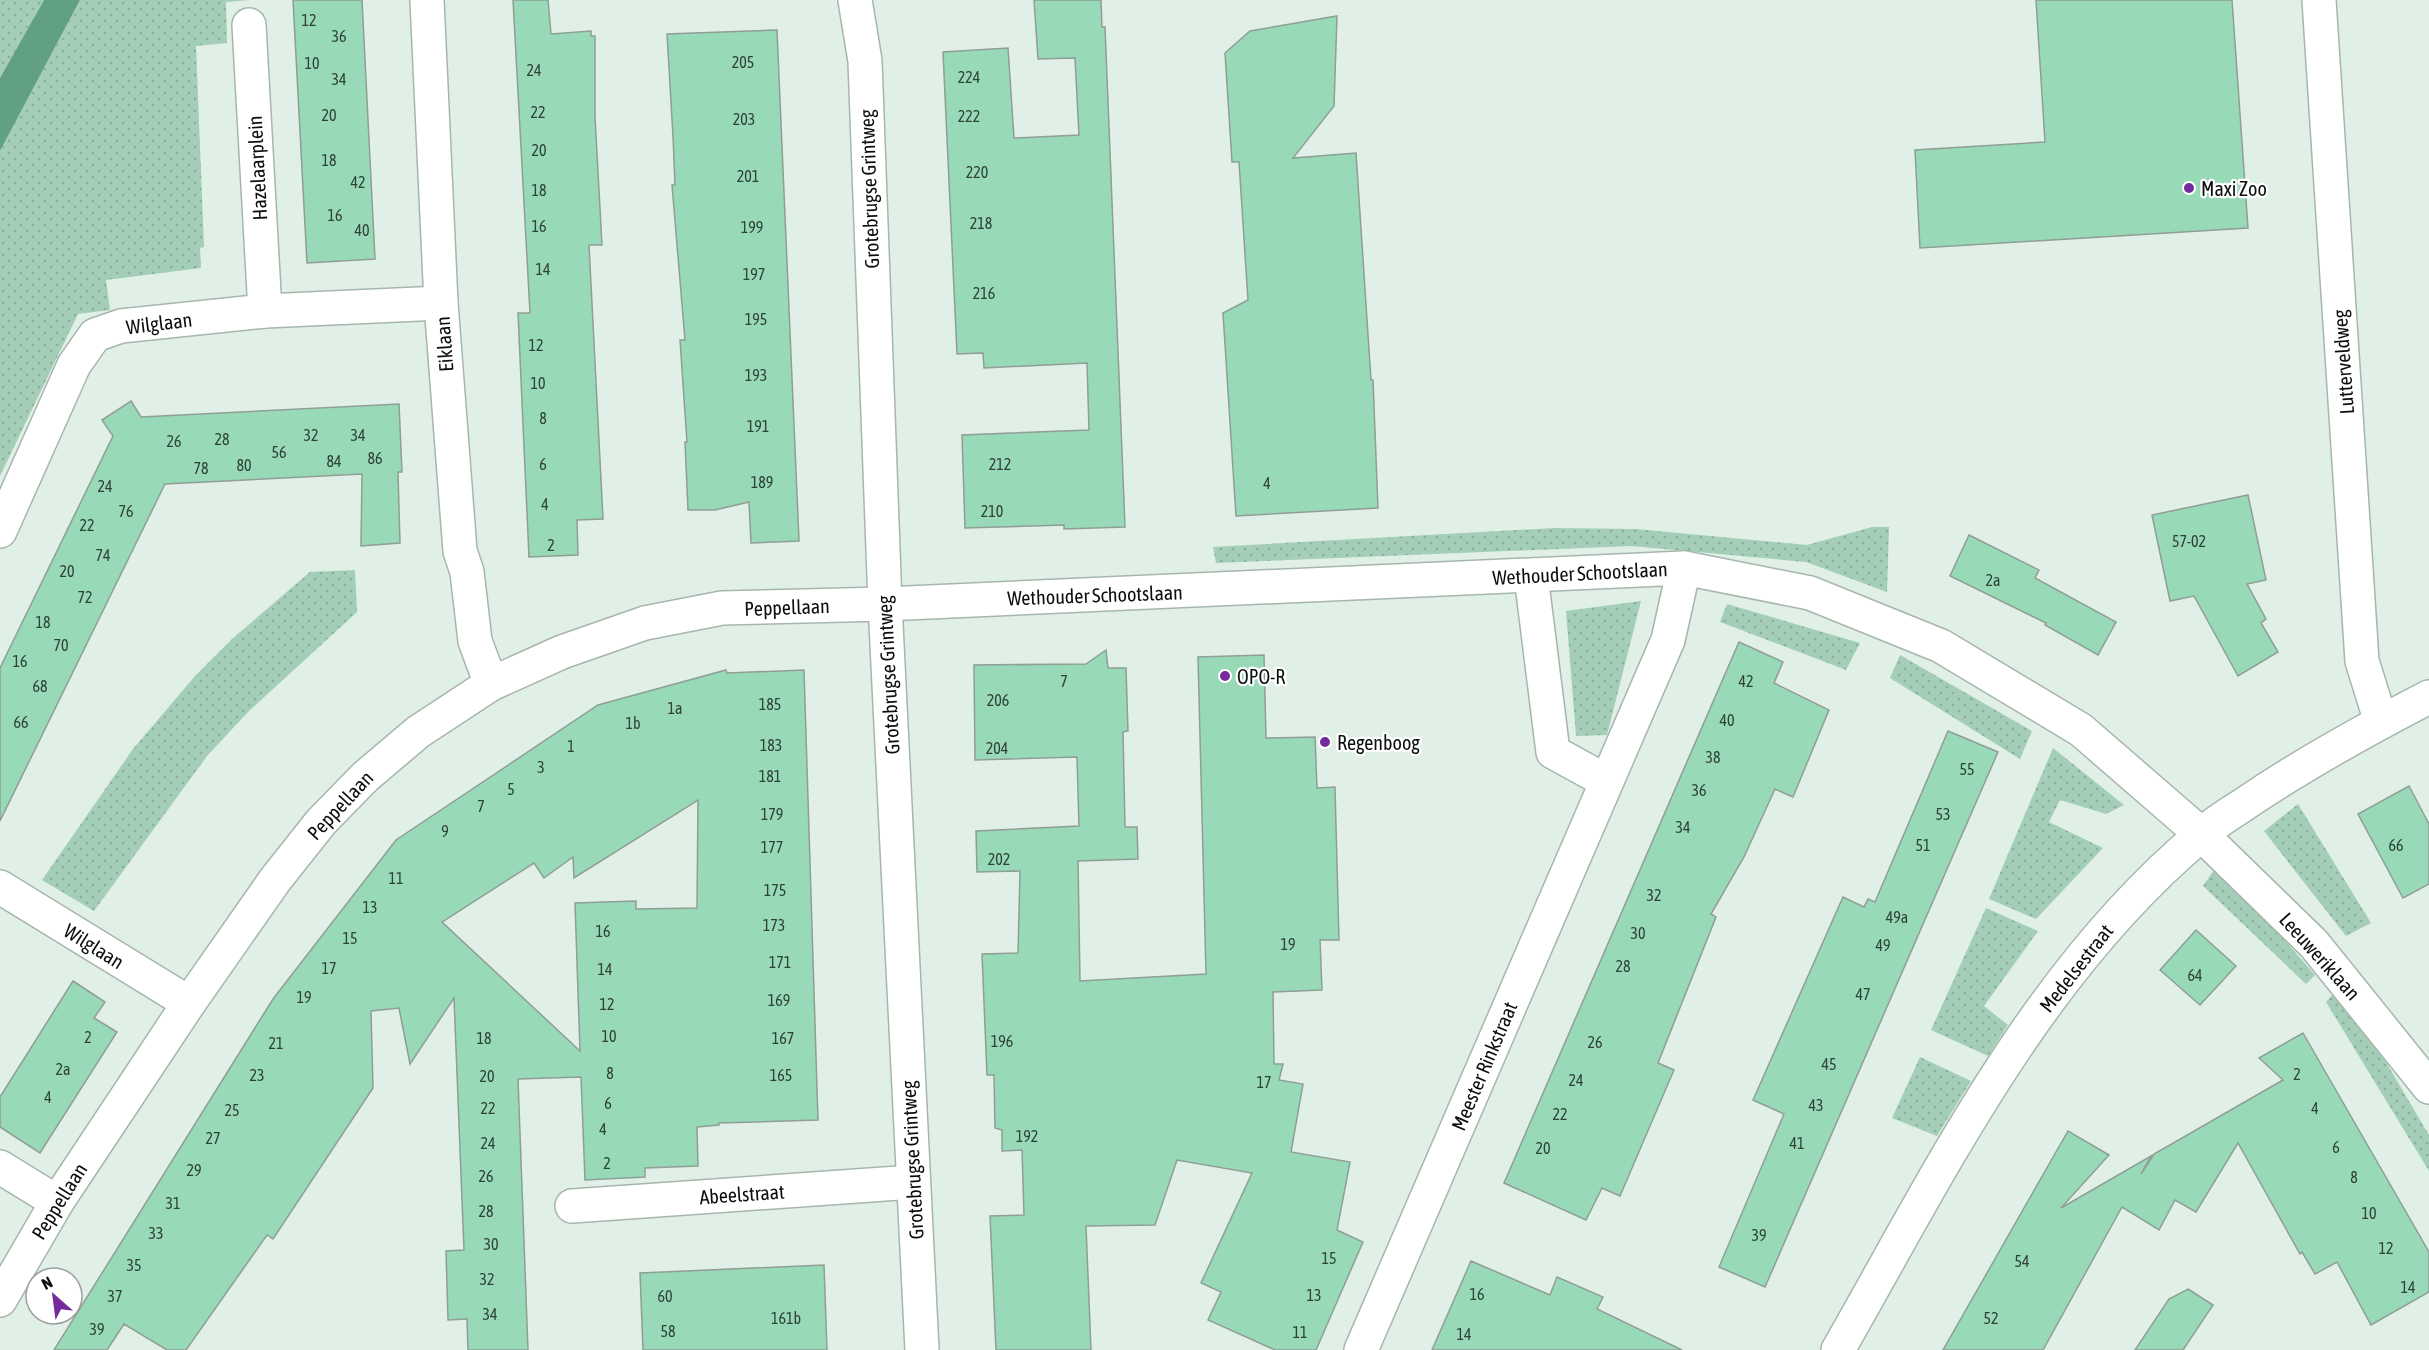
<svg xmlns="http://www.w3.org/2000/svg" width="2429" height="1350" font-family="'Asap Condensed',sans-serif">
<defs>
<pattern id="grass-dots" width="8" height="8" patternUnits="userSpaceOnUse" patternTransform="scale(1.5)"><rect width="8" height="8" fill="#a4ceb7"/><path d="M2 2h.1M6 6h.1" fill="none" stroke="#8cb09c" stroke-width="1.8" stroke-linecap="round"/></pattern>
</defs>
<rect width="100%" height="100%" fill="#e0f0e7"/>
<g fill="url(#grass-dots)">
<path d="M0,0h44l-44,78z"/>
<path d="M80,0h170l-24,2 1,41 -31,3 8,201 -4,1 1,20 -95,12 4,30 -32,4 -78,162v-325z"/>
<path d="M1872,527h17l-2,65 -81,-30 -175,-16 -415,17 -3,-16 342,-19 81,1 171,16z"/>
<path d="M355,570l2,42 -108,99 -42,45 -113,155 -52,-31 91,-131 62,-73 37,-37 78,-67z"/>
<path d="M1641,601l-34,134 -31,1 -10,-125z"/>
<path d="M1727,604l133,39 -14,27 -126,-48z"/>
<path d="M1900,655l132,76 -12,28 -130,-81z"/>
<path d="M2053,748l71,57 -18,9 -46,-14 -11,22 54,26 -67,71 -47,-20z"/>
<path d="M2298,804l73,119 -25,13 -82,-105z"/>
<path d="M2214,870l54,51 47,54 -9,9 -103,-98z"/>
<path d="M1986,908l52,23 -54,75 24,19 -20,31 -57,-26z"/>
<path d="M2335,992l52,72 42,71v36l-103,-169z"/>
<path d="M1920,1057l51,24 -34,55 -45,-18z"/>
</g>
<path fill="#61a080" d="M44,0h36l-80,151v-73z"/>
<g fill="#98d9b7" stroke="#8f9e96" stroke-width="1.5" fill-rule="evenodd">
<path d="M293,0h69l13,259 -68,4z"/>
<path d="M513,0h35l3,34 40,-3v5h4v81l7,128h-13l14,274 -26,1 1,35 -49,2 -11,-244h12z"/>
<path d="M1034,0h67l1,27h3l20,500 -61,2v-4l-99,3 -3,-93 127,-5 -2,-67 -103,5 -1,-15 -26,1 -14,-302 65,-4 6,90 65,-3 -4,-77 -37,1z"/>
<path d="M2036,0h196l16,228 -328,20 -5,-98 130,-8z"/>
<path d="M1337,16l-3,90 -41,52 63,-5 15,227h2l5,128 -142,8 -13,-203 25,-13 -9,-138h-7l-7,-109 25,-22z"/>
<path d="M777,30l22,511 -48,2 -2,-41 -34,8h-27l-3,-68h2l-7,-102h5l-13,-155h3l-2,-49 -6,-102z"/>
<path d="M131,401l10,16 258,-13 3,68h-4l2,71 -39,3 1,-72 -197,10 -165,337v-153l113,-232 -11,-16z"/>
<path d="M2248,495l18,85 -19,4 19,35 -5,4 17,29 -40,24 -44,-80 -24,5 -18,-86z"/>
<path d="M1969,535l70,35 -4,8 81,44 -18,33 -53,-30 1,-2 -96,-47z"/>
<path d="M1739,642l44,20 -9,21 55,27 -36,87 -18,-8 -31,68 -33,57 5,3 -58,146 16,7 -54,126 -18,-8 -16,32 -82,-37z"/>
<path d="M1106,650l2,18h18l2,63 -5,1 2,95h12l1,32 -60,2 2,120 126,-7 -8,-317 66,-2 2,83 49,-1 2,51 18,-1 4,153h-19l2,50 -49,2 1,72h9l-4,16 24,4 -12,68 59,10 -13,68 26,12 -47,108h-41l-67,-30 13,-28 -20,-9 51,-110 -75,-13 -22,65 -69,1 5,124h-95l-6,-134 34,-1 -2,-65 -20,1v-21l-7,-2 -1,-53h-7l-5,-121 36,-1 2,-82 -43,1 -1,-41 103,-5 -2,-69 -102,3 -1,-95 112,-1z"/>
<path d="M726,670l1,3 77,-3 14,450 -99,3v2l-22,2 1,39 -53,2v9l-60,3 -4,-103 -63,2 10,271h-60l-1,-31 -19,1 -2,-69 18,-1 -10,-252 -44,66 -11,-56 -28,3 2,77 -100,151 -6,-4 -81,115h-19l-43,-26 -17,26h-53l219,-351 123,-159 202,-135zM698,800l-1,108 -61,1v-8l-61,2 5,148 -138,-129 92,-59 10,15 29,-21 1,21z"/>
<path d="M1948,731l50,21 -233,535 -46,-20 65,-153 -31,-14 90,-203 21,10 4,-8 7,3z"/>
<path d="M2409,786l20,38v60l-26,14 -45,-84z"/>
<path d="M2196,930l40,36 -36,39 -40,-35z"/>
<path d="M73,981l32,21 -11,16 23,14 -77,121 -40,-26v-30z"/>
<path d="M2303,1033l126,219v40l-58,33 -34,-63 -22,12 -13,-22 -2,2 -62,-111 -42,69 -21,-12 -16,30 -37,-23 -79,143h-100l125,-219 41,24 -48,53 90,-52 -10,18 13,-20 129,-74 -24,-22z"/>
<path d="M1471,1261l79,34 7,-18 46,20 -6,12 85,41h-250z"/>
<path d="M824,1265l3,85h-184l-3,-77z"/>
<path d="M2188,1289l25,16 -30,45h-48l34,-51z"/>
</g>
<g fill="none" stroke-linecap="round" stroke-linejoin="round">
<defs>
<g id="street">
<path d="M427,0l14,303 19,248 7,21 8,69 16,43"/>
<path d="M855,0l10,61 20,543 37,746"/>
<path d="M2319,0l43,661 19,61"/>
<path d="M249,25l16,286"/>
<path d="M0,531l74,-166 21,-30 26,-9 144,-15 176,-8"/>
<path d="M1531,576l22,176 53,29"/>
<path d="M0,887l189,116"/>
<path d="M0,1167l57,35"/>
<path d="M572,1206l341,-24"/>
<path d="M0,1300l57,-98 132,-199 86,-123 46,-58 44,-45 53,-45 73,-48 71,-32 83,-29 77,-15 163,-4 799,-36 126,25 131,53 140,84 120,104 113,110 115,143"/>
<path d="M1361,1350l307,-710 16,-72"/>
<path d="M1838,1350c104,-182 199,-378 363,-515 14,-13 32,-23 48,-34 58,-39 118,-72 180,-104"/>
</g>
</defs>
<use href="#street" stroke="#a7b6ad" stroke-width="36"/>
<use href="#street" stroke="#fff" stroke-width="33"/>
</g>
<g fill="#752b9d" stroke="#fff" stroke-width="2">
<circle cx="2189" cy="188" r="6"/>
<circle cx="1225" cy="676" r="6"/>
<circle cx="1325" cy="742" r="6"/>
</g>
<g text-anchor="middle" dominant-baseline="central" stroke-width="4.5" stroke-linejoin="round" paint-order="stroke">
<g font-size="16" fill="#2e4237">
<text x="309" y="20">12</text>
<text x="339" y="36">36</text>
<text x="743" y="62">205</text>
<text x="312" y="63">10</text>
<text x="534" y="70">24</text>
<text x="969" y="77">224</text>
<text x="339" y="79">34</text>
<text x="538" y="112">22</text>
<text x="329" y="115">20</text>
<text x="969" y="116">222</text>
<text x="744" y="119">203</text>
<text x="539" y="150">20</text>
<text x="329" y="160">18</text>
<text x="977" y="172">220</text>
<text x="748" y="176">201</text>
<text x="358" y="182">42</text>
<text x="539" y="190">18</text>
<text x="335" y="215">16</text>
<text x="981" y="223">218</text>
<text x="539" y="226">16</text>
<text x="752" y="227">199</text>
<text x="362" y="230">40</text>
<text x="543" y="269">14</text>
<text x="754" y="274">197</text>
<text x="984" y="293">216</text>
<text x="756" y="319">195</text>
<text x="536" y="345">12</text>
<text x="756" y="375">193</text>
<text x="538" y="383">10</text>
<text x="543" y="418">8</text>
<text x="758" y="426">191</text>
<text x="311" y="435">32</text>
<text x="358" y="435">34</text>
<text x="222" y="439">28</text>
<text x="174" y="441">26</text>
<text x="279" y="452">56</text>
<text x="375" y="458">86</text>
<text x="334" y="461">84</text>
<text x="543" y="464">6</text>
<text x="1000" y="464">212</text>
<text x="244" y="465">80</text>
<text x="201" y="468">78</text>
<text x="762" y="482">189</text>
<text x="1267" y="483">4</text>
<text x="105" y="486">24</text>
<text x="545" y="504">4</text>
<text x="126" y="511">76</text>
<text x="992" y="511">210</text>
<text x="87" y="525">22</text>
<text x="2189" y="541">57-02</text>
<text x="551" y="545">2</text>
<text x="103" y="555">74</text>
<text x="67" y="571">20</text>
<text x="1993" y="580">2a</text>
<text x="85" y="597">72</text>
<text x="43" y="622">18</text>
<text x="61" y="645">70</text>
<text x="20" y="661">16</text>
<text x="1064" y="681">7</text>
<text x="1746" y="681">42</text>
<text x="40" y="686">68</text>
<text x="998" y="700">206</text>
<text x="770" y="704">185</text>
<text x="675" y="708">1a</text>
<text x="1727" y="720">40</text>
<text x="21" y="722">66</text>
<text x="633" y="723">1b</text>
<text x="771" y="745">183</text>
<text x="571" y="746">1</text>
<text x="997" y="748">204</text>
<text x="1713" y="757">38</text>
<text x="541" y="767">3</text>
<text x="1967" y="769">55</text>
<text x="770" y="776">181</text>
<text x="511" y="789">5</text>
<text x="1699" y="790">36</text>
<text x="481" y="806">7</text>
<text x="772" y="814">179</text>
<text x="1943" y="814">53</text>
<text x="1683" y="827">34</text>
<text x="445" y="831">9</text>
<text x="1923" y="845">51</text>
<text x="2396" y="845">66</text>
<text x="772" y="847">177</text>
<text x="999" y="859">202</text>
<text x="396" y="878">11</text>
<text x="775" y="890">175</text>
<text x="1654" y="895">32</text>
<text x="370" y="907">13</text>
<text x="1897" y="917">49a</text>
<text x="774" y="925">173</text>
<text x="603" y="931">16</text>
<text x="1638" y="933">30</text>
<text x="350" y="938">15</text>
<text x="1288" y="944">19</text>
<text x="1883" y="945">49</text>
<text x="780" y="962">171</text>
<text x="1623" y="966">28</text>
<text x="329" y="968">17</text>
<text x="605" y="969">14</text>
<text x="2195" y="975">64</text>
<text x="1863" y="994">47</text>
<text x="304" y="997">19</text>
<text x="779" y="1000">169</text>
<text x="607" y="1004">12</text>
<text x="609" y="1036">10</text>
<text x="88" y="1037">2</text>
<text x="484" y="1038">18</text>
<text x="783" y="1038">167</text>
<text x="1002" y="1041">196</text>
<text x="1595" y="1042">26</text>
<text x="276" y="1043">21</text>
<text x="1829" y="1064">45</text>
<text x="63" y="1069">2a</text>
<text x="610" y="1073">8</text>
<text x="2297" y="1074">2</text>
<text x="257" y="1075">23</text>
<text x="781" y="1075">165</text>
<text x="487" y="1076">20</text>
<text x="1576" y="1080">24</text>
<text x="1264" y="1082">17</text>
<text x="48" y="1097">4</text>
<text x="608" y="1103">6</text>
<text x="1816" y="1105">43</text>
<text x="488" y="1108">22</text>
<text x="2315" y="1108">4</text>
<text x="232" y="1110">25</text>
<text x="1560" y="1114">22</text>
<text x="603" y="1129">4</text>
<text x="1027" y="1136">192</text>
<text x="213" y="1138">27</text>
<text x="488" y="1143">24</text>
<text x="1797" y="1143">41</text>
<text x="2336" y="1147">6</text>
<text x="1543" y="1148">20</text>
<text x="607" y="1163">2</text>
<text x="194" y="1170">29</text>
<text x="486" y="1176">26</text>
<text x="2354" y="1177">8</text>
<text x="173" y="1203">31</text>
<text x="486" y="1211">28</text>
<text x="2369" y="1213">10</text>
<text x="156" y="1233">33</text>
<text x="1759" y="1235">39</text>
<text x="491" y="1244">30</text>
<text x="2386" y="1248">12</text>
<text x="1329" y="1258">15</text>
<text x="2022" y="1261">54</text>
<text x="134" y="1265">35</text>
<text x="487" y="1279">32</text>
<text x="2408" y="1287">14</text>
<text x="1477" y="1294">16</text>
<text x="1314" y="1295">13</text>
<text x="115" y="1296">37</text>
<text x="665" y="1296">60</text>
<text x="490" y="1314">34</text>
<text x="786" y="1318">161b</text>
<text x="1991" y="1318">52</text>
<text x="97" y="1329">39</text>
<text x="668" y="1331">58</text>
<text x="1300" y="1332">11</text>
<text x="1464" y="1334">14</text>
</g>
<g font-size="20" fill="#0a0f0c" stroke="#fff">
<text transform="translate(257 168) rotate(-93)">Hazelaarplein</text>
<text transform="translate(869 189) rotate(-92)">Grotebrugse Grintweg</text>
<text transform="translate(159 323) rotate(-7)">Wilglaan</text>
<text transform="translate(444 344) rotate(-94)">Eiklaan</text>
<text transform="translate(2343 362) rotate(-94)">Lutterveldweg</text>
<text transform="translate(1580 573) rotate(-3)">Wethouder Schootslaan</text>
<text transform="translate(1095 595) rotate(-2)">Wethouder Schootslaan</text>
<text transform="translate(787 607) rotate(-2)">Peppellaan</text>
<text transform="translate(888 675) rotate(-93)">Grotebrugse Grintweg</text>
<text transform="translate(340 805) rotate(-47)">Peppellaan</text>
<text transform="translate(94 946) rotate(32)">Wilglaan</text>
<text transform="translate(2320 956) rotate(48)">Leeuweriklaan</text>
<text transform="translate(2076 968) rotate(-52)">Medelsestraat</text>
<text transform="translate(1484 1066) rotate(-67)">Meester Rinkstraat</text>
<text transform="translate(912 1160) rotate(-93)">Grotebrugse Grintweg</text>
<text transform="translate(742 1194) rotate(-4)">Abeelstraat</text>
<text transform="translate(59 1201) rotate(-58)">Peppellaan</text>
</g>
<g font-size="20" fill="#0a0f0c" stroke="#fff" text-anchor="start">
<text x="2201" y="188">Maxi Zoo</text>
<text x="1237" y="676">OPO-R</text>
<text x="1337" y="742">Regenboog</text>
</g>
</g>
<g transform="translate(54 1296) rotate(332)"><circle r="28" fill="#ffffff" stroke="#9d9f9e" stroke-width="1.5"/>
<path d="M0-4.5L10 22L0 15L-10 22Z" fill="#752b9d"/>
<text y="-9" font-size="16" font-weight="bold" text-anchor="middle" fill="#0a0f0c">N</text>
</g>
</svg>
